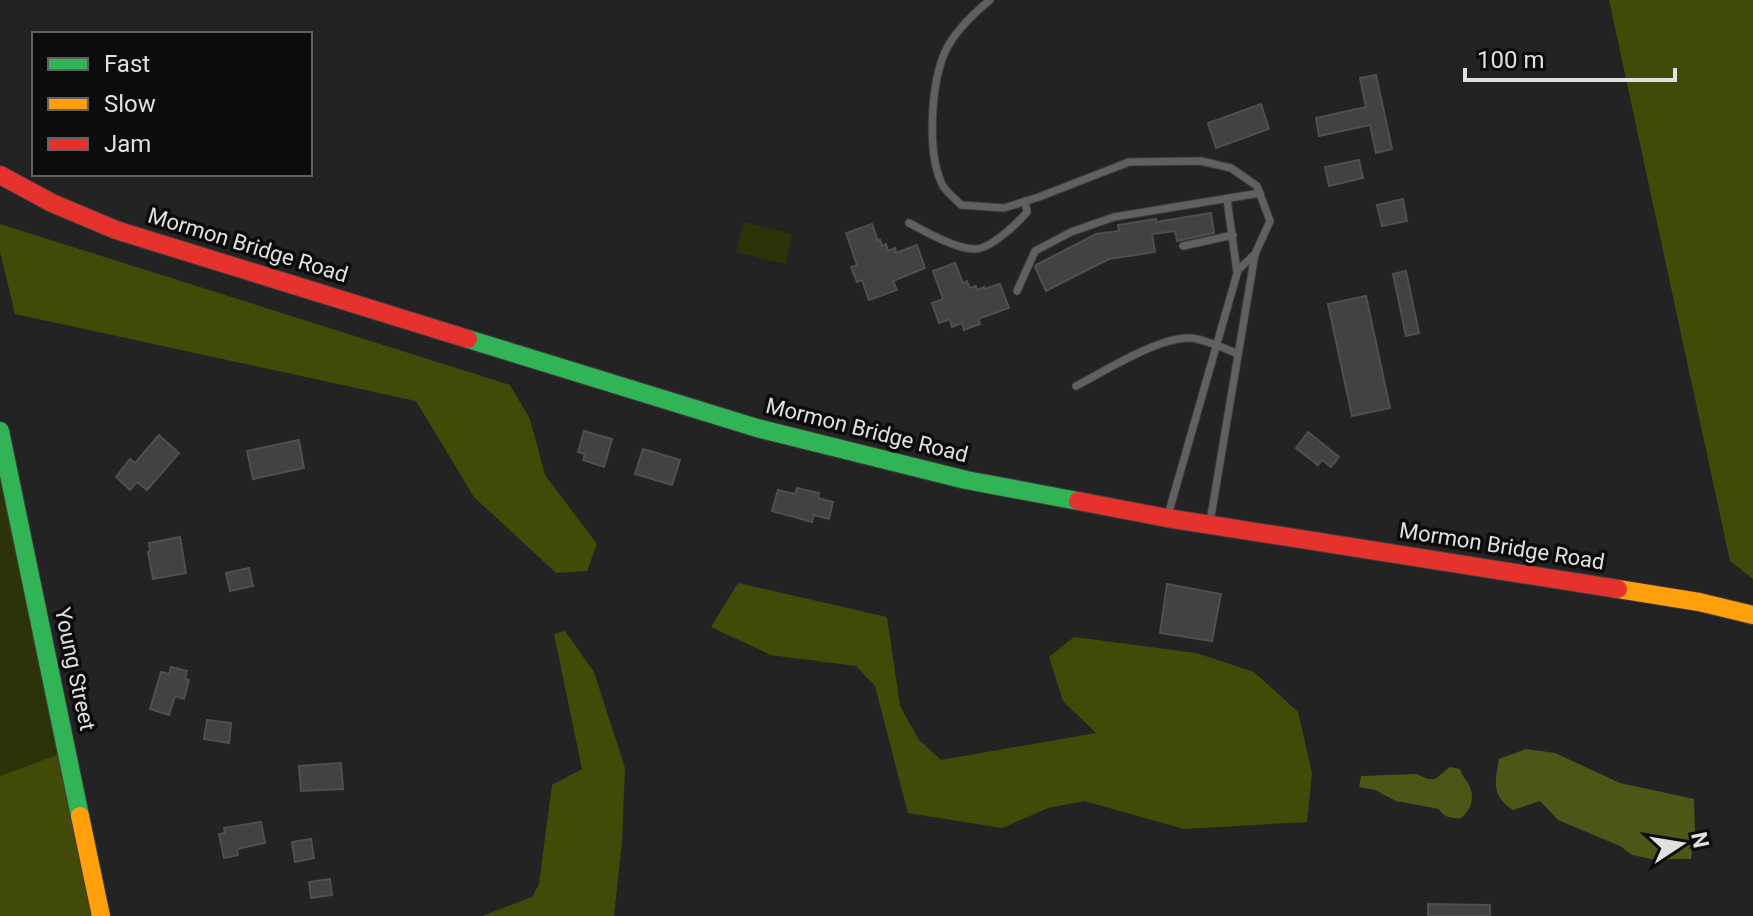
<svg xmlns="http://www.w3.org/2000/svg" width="1753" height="916" font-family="Roboto,sans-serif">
<rect width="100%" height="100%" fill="#242324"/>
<g fill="#2c3308">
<path d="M744,222l48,12 -7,30 -49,-12z"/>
<path d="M0,463l94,453h-94z"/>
</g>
<g fill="#414b07">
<path d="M1609,0h144v579l-23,-18z"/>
<path d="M0,224l510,161 20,34 15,56 52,69 -10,27 -31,2 -82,-76 -58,-96 -401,-87 -15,-62z"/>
<path d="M738,583l149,34 13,89 19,34 22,20 155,-27 -33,-32 -14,-44 25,-20 122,16 58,19 44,40 14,61 -5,49 -123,7 -100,-28 -36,7 -46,20 -94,-15 -33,-127 -19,-20 -85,-11 -60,-28z"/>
<path d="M565,631l29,41 31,96 -3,74 -8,74h-132l50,-19 7,-13 13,-99 30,-16 -28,-135z"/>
<path d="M60,754l34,162h-94v-140z"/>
</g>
<g fill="#4b5716">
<path d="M1526,749l29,4 65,30 74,16 1,34 -4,26h-40l-19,-4 -12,-9 -62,-26 -18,-19 -27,9c-22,-14 -18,-29 -14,-51z"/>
<path d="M1450,767l10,2c2,8 7,11 10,18 5,12 0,24 -9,31 -9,1 -18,-1 -22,-9l-43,-8 -21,-11 -16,-3 2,-11 55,-2 12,5h7z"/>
</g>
<g fill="#434142" stroke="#504e4f" stroke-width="2">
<path d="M1376,75l16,74 -16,4 -6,-28 -51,11 -3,-18 50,-11 -6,-29z"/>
<path d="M1261,104l8,25 -53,19 -8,-25z"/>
<path d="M1359,160l4,18 -34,8 -4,-19z"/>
<path d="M1403,199l4,22 -25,5 -5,-21z"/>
<path d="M1211,213l3,20 -37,8 -2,-10 -23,3 3,18 -46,7 -63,32 -11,-24 1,-2 60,-31 23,-3 -1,-6 38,-6v3z"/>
<path d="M872,224l6,17 2,-1 2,6 4,-2 2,7 7,-3 1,5 21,-8 8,23 -32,13 4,9 -28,10 -7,-20 -5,2 -6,-15 6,-2 -11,-32z"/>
<path d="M955,263l8,20 4,-2 3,7 6,-2 1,4 7,-3v2l16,-5 9,24 -31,11 2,5 -16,6 -2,-7 -10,4 -2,-8 -11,4 -7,-20 11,-4 -10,-28z"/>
<path d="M1406,271l13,62 -13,3 -13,-62z"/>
<path d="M1366,296l24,112 -38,8 -24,-112z"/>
<path d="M584,431l28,8 -8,28 -21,-7 2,-6 -7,-2z"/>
<path d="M1308,432l31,25 -8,10 -9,-7 -4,5 -22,-17z"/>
<path d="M159,435l20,18 -32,37 -10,-8 -7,8 -14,-13 14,-18 5,4z"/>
<path d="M299,440l5,28 -51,11 -6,-28z"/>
<path d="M643,449l37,11 -8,25 -37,-11z"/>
<path d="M797,488l22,5 -1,5 15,4 -4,17 -15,-4 -2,7 -40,-11 6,-21 17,4z"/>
<path d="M180,537l6,36 -33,6 -5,-27 2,-1 -1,-8z"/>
<path d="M249,568l4,18 -23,5 -4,-18z"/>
<path d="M1167,584l54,10 -9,47 -52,-8z"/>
<path d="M171,667l16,4 -2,8 4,1 -5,19 -9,-3 -6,19 -19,-6 11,-37 8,2z"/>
<path d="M207,720l24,3 -2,20 -25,-4z"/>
<path d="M341,763l2,26 -42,2 -2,-25z"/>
<path d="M261,822l4,21 -24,5 -4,2 1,5 -14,3 -5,-24 6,-1 -1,-5z"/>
<path d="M311,839l3,19 -19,4 -3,-20z"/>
<path d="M330,879l2,16 -21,3 -2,-16z"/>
<path d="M1428,904l62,1v11h-62z"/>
</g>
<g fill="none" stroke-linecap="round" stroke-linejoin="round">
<defs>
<g id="lane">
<path d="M990,0c-17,14 -36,32 -45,52 -14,32 -18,98 -4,130 3,9 14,16 20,23l43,3 35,-11 90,-35 72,-1 30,7 26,18 13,35 -15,33 -45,268"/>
<path d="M1227,199l10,73"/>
<path d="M909,223c16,8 54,31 72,25 14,-4 37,-25 46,-36l-2,-11"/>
<path d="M1183,246l50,-11"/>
<path d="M1017,291l18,-40 36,-19 43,-15 146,-24"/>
<path d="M1076,386c29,-15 84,-50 115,-48 16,2 33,10 47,16"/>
<path d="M1168,515l70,-245 17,-16"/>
</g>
<g id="fast">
<path d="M468,339l289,89 209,52 112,21"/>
<path d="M0,431l80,385"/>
</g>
<g id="slow">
<path d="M1618,589l81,13 54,13"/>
<path d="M80,816l21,100"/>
</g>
<g id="jam">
<path d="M0,175l52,28 64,27 352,109"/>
<path d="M1078,501l89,17 451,71"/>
</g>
</defs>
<use href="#lane" stroke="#3f3e3f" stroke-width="9"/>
<use href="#fast" stroke="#3f3e3f" stroke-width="20"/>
<use href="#slow" stroke="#3f3e3f" stroke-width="20"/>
<use href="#jam" stroke="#3f3e3f" stroke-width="20"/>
<use href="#lane" stroke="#615f60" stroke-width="7"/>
<use href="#fast" stroke="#30b455" stroke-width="18"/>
<use href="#slow" stroke="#ff9f0a" stroke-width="18"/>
<use href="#jam" stroke="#e5322d" stroke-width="18"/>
</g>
<g text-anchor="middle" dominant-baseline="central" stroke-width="7" stroke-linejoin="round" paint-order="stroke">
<g font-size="22" fill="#e1dfe0" stroke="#0d0c0d">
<text transform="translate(248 245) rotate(17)">Mormon Bridge Road</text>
<text transform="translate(867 430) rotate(14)">Mormon Bridge Road</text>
<text transform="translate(1502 546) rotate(9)">Mormon Bridge Road</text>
<text transform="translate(75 669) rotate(78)">Young Street</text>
</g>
</g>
<rect x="32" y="32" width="280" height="144" fill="#0d0c0d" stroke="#626061" stroke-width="2"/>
<rect x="48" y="58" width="40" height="12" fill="#30b455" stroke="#626061" stroke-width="2"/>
<text x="104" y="72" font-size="24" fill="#e1dfe0">Fast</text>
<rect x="48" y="98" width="40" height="12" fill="#ff9f0a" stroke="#626061" stroke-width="2"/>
<text x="104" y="112" font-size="24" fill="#e1dfe0">Slow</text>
<rect x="48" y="138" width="40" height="12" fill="#e5322d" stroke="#626061" stroke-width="2"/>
<text x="104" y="152" font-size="24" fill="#e1dfe0">Jam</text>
<g transform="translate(1681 844) rotate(78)" stroke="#0d0c0d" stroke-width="6" paint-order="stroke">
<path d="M0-6L14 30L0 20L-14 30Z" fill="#e1dfe0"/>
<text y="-12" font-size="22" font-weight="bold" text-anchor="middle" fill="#e1dfe0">N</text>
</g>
<path d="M1465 68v12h210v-12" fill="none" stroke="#e1dfe0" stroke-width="4"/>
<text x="1477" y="68" font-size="24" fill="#e1dfe0" stroke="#0d0c0d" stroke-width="6" paint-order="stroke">100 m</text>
</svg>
